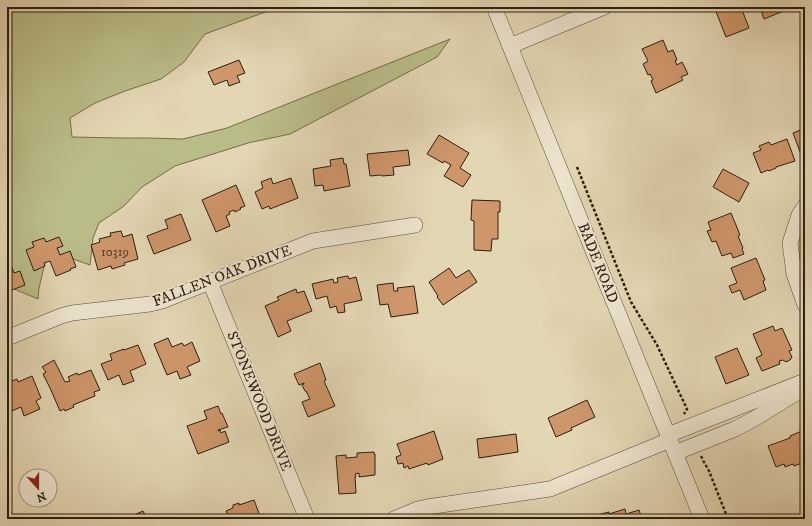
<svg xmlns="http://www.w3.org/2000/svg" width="812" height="526" font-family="'IM FELL DW Pica',serif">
<rect width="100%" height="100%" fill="#e3d6b3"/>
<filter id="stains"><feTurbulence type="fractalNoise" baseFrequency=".005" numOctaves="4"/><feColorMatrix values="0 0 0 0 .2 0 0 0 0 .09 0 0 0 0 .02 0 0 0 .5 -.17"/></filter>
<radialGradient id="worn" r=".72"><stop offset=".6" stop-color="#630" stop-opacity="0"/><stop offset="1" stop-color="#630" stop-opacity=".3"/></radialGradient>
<path fill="#babc88" stroke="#726d4c" d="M7,7h272l-74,27 -21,28 -23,17 -36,12 -30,12 -25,15 2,19 47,1h29l35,1 44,-11 223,-89 -13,18 -147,77 -42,9 -73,23 -33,21 -18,19 -25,17 -6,15 -3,27 -42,-15 -9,38 -1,11 -31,-13z"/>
<g fill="#ce966a" stroke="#2a1e11">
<path d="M720,7h21l8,21 -23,9 -11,-28z"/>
<path d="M760,7h25l1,3 -22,9z"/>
<path d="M663,40l5,12 5,-2 4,10 -2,1 2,4 5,-3 6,12 -7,3 2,3 -27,13 -5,-12 2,-1 -3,-6 -2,1 -5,-11 5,-3 -6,-12z"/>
<path d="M239,60l6,13 -8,3 3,6 -11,4 -2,-6 -13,5 -6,-13z"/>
<path d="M805,128v28l-3,1 -9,-24z"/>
<path d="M439,135l30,18 -9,15 11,7 -8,12 -19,-11 7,-11 -7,-4 -1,2 -16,-9z"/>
<path d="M787,139l8,22 -19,6v1l-7,3 -1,-1 -7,3 -8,-20 8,-3 -2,-4 10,-4 2,3z"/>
<path d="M408,150l2,15 -17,2 1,8 -12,1 -1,-1 -11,1 -3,-22z"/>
<path d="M343,158l1,6h2l4,22 -26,5 -1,-6 -8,1 -2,-17 18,-3 -1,-6z"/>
<path d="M723,169l26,14 -10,19 -26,-15z"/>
<path d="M271,178l2,6 18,-6 7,20 -28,11 -1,-3 -7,3 -7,-17 8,-4 -2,-6z"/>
<path d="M236,185l9,21 -5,2 1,1 -6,3 -1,-2 -5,2 1,2 -4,2 4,10 -14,6 -14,-32z"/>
<path d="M472,200l28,1v11h-2v27h-6l-1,12 -17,-1v-29l-3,-1z"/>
<path d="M731,213l9,22 -2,1 5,12 -1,1 2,5 -11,4 -2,-5 -9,3 -6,-15 -4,1 -5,-11 4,-1 -3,-8z"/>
<path d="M181,214l10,26 -37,14 -7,-18 21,-8 -3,-8z"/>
<path d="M121,231l2,6 9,-3 6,25 -14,4 1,2 -13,4 -1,-3 -13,4 -7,-25 9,-3 -1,-3 12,-3 -1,-3z"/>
<path d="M59,237l4,9 -6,2 3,7 10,-4 6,16 -6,2 1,1 -15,6 -6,-15 -6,2 1,3 -11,5 -8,-21 8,-3 -2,-5 12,-4 2,4z"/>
<path d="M756,258l9,22 -2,1 3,9 -22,10 -4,-10 -8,3 -3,-7 8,-3 -6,-15z"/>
<path d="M10,263l4,10 6,-2 5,14 -18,7v-28z"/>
<path d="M449,268l7,10 13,-8 8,12 -34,23 -6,-8 1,-1 -9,-14z"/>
<path d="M348,276l1,3 7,-2 6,23 -18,4 1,8 -7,1 -2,-7 -6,2 -3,-12 -11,3 -4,-15 21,-5 1,4 4,-1 -1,-4z"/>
<path d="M393,283l1,8h4l-1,-3 17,-2 4,27 -27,4 -3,-13 -8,1 -3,-20z"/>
<path d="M296,289l1,4 7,-2 8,20 -25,10 4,10 -13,6 -13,-31 14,-6 -2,-3z"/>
<path d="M773,326l2,5 7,-3 10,22 -3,1 3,6 -2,3 -4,2 -3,-2 -4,1 1,3 -18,7 -6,-13 6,-3 -9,-21z"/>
<path d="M168,338l4,9 10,-4 2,3 8,-4 8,19 -13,6 4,8 -11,4 -3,-8 -10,4 -13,-31z"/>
<path d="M138,345l8,19 -16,7 4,10 -11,4 -4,-10 -11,5 -7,-16 11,-4 -2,-6 14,-5v1z"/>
<path d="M737,348l12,27 -23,9 -11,-27z"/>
<path d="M54,360l11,22 5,-1 -2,-4 9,-4 1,2 13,-5 9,20 -6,2 1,4 -22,9 1,2 -9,4 -1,-2 -4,2 -10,-23 -7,-14 3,-2 -4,-5z"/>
<path d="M320,363l6,17 -2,1 11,25 -27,11 -6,-15 8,-3 -4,-8h-1l-3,-6 2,-1v-1l-5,2 -5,-11z"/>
<path d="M32,376l9,22 -5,3 4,8 -16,7 -3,-9 -14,6v-30l10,-4 1,3z"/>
<path d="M587,400l8,17 -24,11 1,2 -16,7 -8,-19z"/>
<path d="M218,406l3,8 1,-1 6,14 -10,3v1l2,-1 1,3 4,-2 4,11 -31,12 -11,-28 20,-7 -3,-8z"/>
<path d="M434,431l9,28 -15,6 -1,-2 -18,6 -1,-3 -4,2 -1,-5 -5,1 -2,-7 5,-2 -4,-11z"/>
<path d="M802,431l3,8v16l-5,2 2,6 -8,3 -1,-2 -8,3 -1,-3 -8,3 -8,-21 22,-8v-2z"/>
<path d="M516,434l2,18 -39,6 -2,-19z"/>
<path d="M374,452v2h1v21l-16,2v-4l-4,1 1,3h-1l1,16 -17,1 -3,-38 10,-1v3l11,-1v-4z"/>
<path d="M254,500l6,16 4,-2 2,5h-36l-4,-8 7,-3v-3l6,-2v2z"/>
<path d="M625,509l1,5 13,-4 3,9h-48l-1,-3 16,-4v2z"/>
<path d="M143,511l4,8h-20v-1z"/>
</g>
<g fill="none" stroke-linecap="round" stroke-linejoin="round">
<defs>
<g id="street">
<path d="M494,7l208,512"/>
<path d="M510,46l94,-39"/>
<path d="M805,206l-6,9 -9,28 4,31 11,31"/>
<path d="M210,282l97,237"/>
<path d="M7,338l54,-22 11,-3 78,-9 12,-3 151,-60 102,-16"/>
<path d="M668,435l137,-54"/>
<path d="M675,453l60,-24 19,-10 47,-29"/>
<path d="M394,519l24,-10 9,-2 123,-18 120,-49"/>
</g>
</defs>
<use href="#street" stroke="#584c3a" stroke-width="16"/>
<g stroke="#2a1e11" stroke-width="2.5" stroke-dasharray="3 2" stroke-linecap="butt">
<path d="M577,167l54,135 26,43 30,64 -3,5"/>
<path d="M701,456l3,6 5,9 19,48"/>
</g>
<use href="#street" stroke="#ede4ce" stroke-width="15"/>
</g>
<g text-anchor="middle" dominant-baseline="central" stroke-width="4" stroke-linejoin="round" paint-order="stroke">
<g font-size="13" fill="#533c27">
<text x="115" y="252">10319</text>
</g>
<g font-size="15" fill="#2a1e11" stroke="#ede4ce">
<text transform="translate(598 263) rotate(68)">BADE ROAD</text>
<text transform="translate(222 276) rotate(-21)">FALLEN OAK DRIVE</text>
<text transform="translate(259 401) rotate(68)">STONEWOOD DRIVE</text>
</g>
</g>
<rect width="812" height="526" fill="none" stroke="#e3d6b3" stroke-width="24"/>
<rect x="8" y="8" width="796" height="510" fill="none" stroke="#2a1e11" stroke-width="2"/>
<rect x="12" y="12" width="788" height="502" fill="none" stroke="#2a1e11"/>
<g transform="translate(38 488) rotate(159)"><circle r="19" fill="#ede4ce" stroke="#9f9582"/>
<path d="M0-3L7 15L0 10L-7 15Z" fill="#8f2418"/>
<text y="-6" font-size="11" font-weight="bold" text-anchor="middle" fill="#2a1e11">N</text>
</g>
<rect width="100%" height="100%" filter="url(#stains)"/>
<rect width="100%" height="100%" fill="url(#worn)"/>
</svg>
